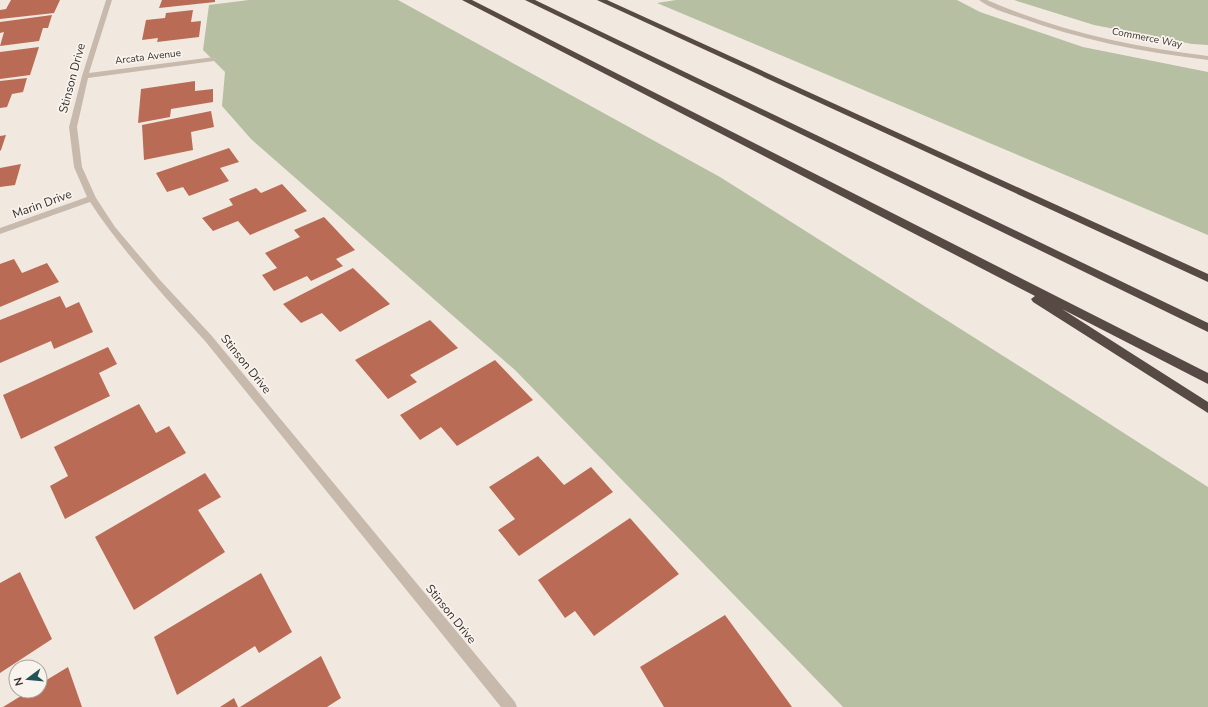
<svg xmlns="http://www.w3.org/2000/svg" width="1208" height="707" font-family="'Nunito Sans',sans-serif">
<rect width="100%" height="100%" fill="#f1e9e0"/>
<g fill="#b6bfa2">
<path d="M249,0h149l322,177 315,199 173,111v220h-365l-328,-337 -264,-231 -29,-33 3,-34 -22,-22 6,-45z"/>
<path d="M676,0h281l23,12 103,35 125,25v163l-551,-232z"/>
<path d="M1014,0h194v45l-16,-1 -98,-19z"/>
</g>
<g fill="#ba6b55">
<path d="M11,0h49l-6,13 -54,6v-9l6,-1z"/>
<path d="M162,0h53v2l-56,6z"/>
<path d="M193,10l-2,12 10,-1 -2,16 -42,5 1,-4 -16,2 4,-20 19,-2 1,-5z"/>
<path d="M52,15l-4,13h-5l-4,13 -39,5 4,-14 -4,1v-11z"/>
<path d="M39,47l-9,28 -30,4v-27z"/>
<path d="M27,78l-4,14 -11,2 -5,13 -7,1v-27z"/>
<path d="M195,81v10l18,-2v13l-42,7 -1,8 -32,6 3,-34z"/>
<path d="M211,111l3,16 -23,5 2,18 -49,10 -2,-35z"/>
<path d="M6,135l-5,15 -1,1v-15z"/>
<path d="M229,148l10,14 -19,6 9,13 -40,15 -6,-9 -16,5 -11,-19z"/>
<path d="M21,164l-6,21 -15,2v-19z"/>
<path d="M282,184l25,27 -57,24 -12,-14 -25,10 -11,-13 31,-13 -4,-6 27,-11 5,5z"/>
<path d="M324,217l31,33 -19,9 7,7 -32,15 -4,-5 -33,15 -12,-16 15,-7 -12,-15 35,-16 -6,-7z"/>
<path d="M14,259l8,14 25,-10 12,19 -59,25v-43z"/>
<path d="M353,268l37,36 -50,28 -18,-19 -21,10 -18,-19z"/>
<path d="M60,296l6,12 13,-6 14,30 -39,17 -3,-8 -51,22v-43z"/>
<path d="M430,320l28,28 -48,27 7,7 -29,17 -33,-39z"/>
<path d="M108,347l9,17 -18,9 11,23 -89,43 -18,-44z"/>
<path d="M495,360l38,40 -76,46 -16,-19 -21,13 -20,-25z"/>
<path d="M139,404l17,29 13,-7 17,27 -121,66 -15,-33 18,-10 -14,-29z"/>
<path d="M538,456l26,29 27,-18 22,25 -94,64 -21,-26 17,-11 -26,-32z"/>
<path d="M205,473l16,24 -23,13 27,42 -91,58 -39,-73z"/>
<path d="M630,518l49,56 -85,62 -19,-25 -10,7 -27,-38z"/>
<path d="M20,572l32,67 -52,34v-90z"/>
<path d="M261,573l31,59 -33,21 -4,-7 -78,49 -23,-58z"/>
<path d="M725,615l67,92h-128l-24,-40z"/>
<path d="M321,656l20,42 -14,9h-87z"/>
<path d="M68,667l14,40h-79l26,-16h11v-7z"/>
<path d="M234,698l4,9h-18z"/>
</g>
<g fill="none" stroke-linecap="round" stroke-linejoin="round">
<g fill="#c8b9ad" fill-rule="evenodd">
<path d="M106,0h6l-23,73 125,-16 3,2 -3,2 -126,17 -11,49 5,40 14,31 19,29 44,52 52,56 304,367 2,5h-16l-296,-366c-41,-45 -82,-89 -115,-139l-90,32v-6l87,-31 -13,-30 -5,-40 13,-51z"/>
<path d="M979,0h8c71,31 145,47 221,56v4c-65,-8 -129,-20 -190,-43 -12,-4 -29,-9 -39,-17z"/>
</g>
<g fill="#574943" fill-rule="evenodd">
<path d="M462,0h10l736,373v11l-146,-75 146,93v11l-175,-111 -2,-3 4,-3z"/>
<path d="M525,0h10l673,323v9z"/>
<path d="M597,0h10l601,274v8z"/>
</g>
</g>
<g text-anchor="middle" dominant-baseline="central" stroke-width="3.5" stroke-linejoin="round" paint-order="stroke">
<g font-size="10" fill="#372f2b" stroke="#f9f3ed">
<text transform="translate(1147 38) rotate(11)">Commerce Way</text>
<text transform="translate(148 57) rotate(-7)">Arcata Avenue</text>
</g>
<g font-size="12" fill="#372f2b" stroke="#f9f3ed">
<text transform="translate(72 78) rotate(-75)">Stinson Drive</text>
<text transform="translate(42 204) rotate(-20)">Marin Drive</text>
<text transform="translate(246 364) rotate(51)">Stinson Drive</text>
<text transform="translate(451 614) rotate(51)">Stinson Drive</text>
</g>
</g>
<g transform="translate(28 679) rotate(254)"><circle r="19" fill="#f9f3ed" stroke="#aba59f"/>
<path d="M0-3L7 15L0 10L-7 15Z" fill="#245355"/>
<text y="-6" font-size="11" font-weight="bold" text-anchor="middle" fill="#372f2b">N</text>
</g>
</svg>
